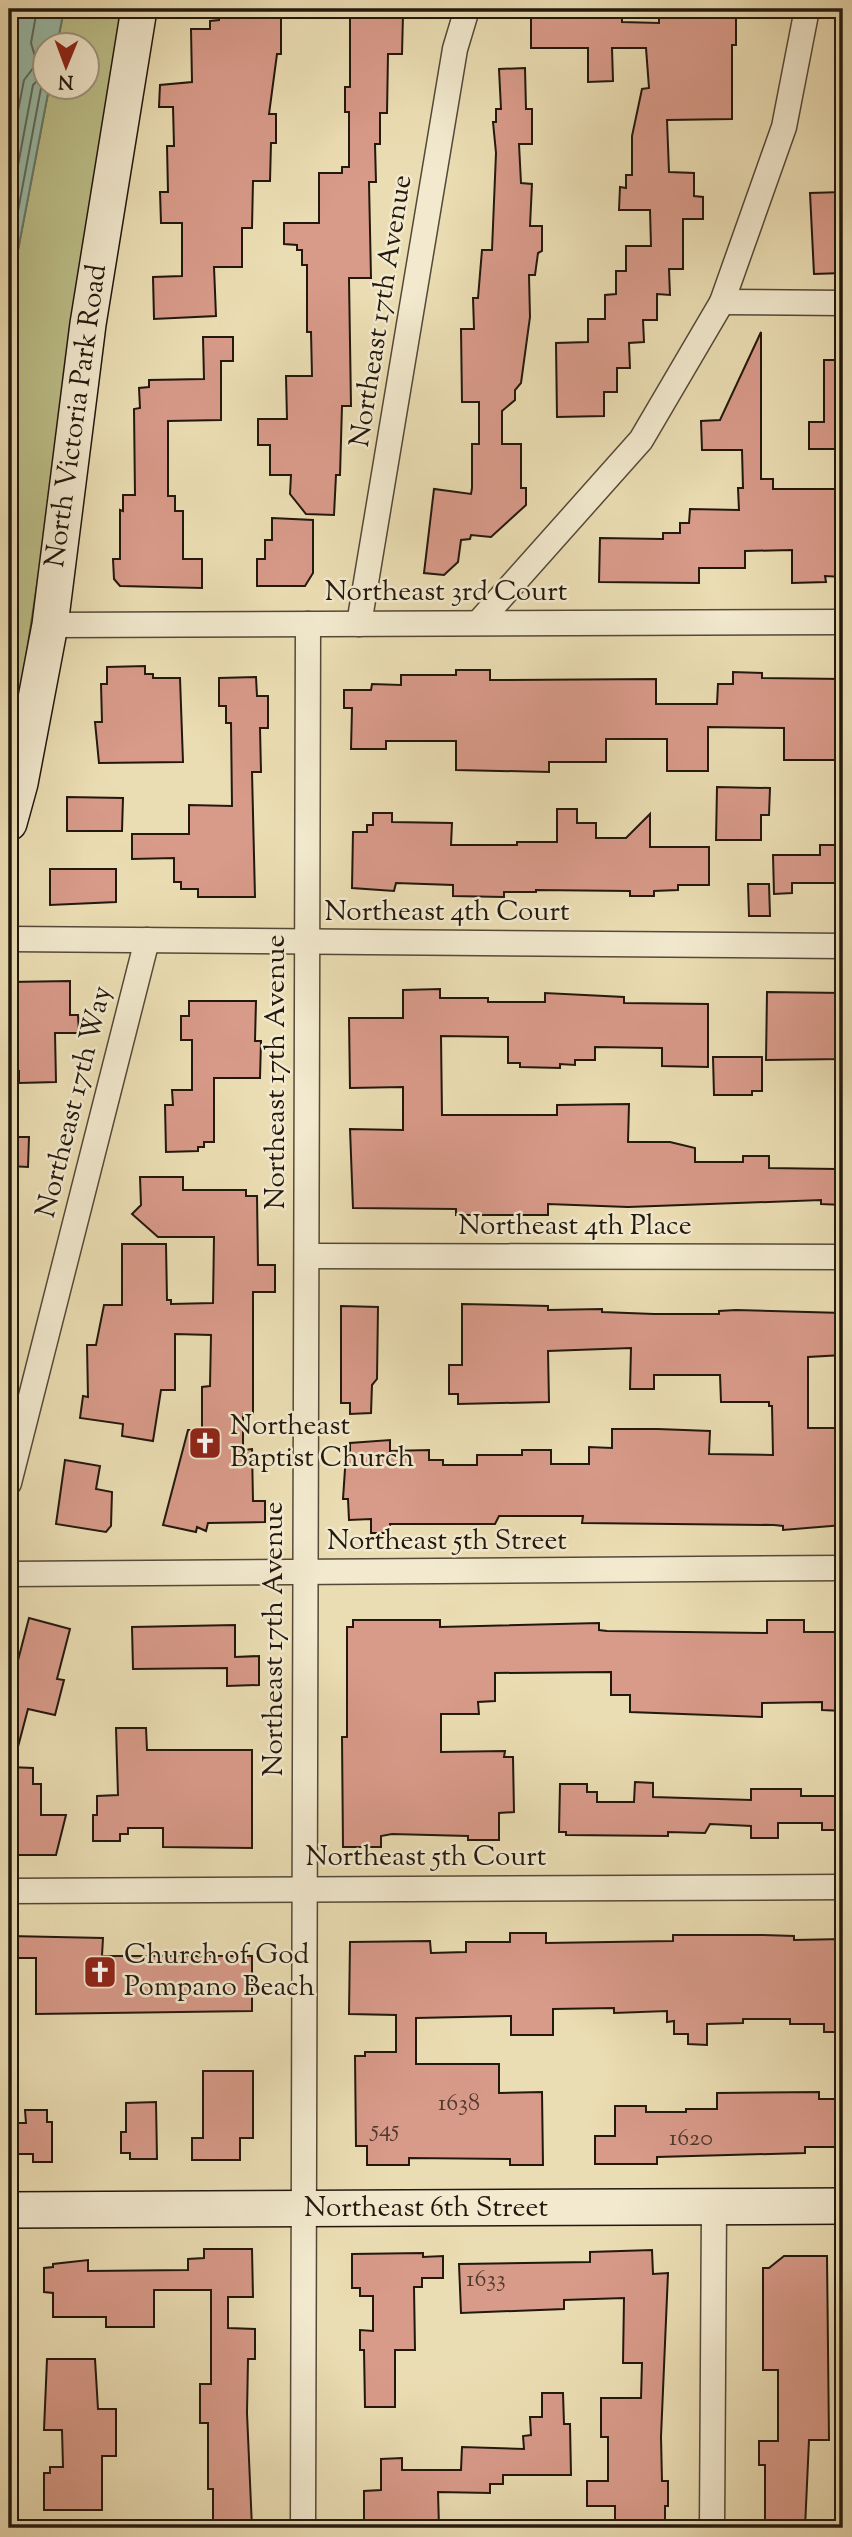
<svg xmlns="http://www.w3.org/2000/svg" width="852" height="2537" font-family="'Sorts Mill Goudy',serif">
<rect width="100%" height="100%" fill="#ebddb3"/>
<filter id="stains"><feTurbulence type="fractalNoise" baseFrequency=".00286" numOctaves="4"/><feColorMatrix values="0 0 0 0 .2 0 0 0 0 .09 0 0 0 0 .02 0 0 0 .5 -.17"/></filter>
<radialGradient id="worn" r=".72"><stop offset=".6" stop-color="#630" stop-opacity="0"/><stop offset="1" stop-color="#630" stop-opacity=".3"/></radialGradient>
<path fill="#bcbf89" stroke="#6f6c4c" stroke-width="2" d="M64,9h61l-116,759v-471l40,-209h39v-42l-31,-1z"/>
<path fill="#99bca9" stroke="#697a6b" stroke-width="2" d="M9,9h55l-7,36 -11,1v42h3l-40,209z"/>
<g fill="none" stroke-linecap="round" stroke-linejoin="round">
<g stroke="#5e6a5c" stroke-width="2">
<path d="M9,157l15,-77 13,-17 -6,-20 6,-34"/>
<path d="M9,213l24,-128 13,-13"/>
<path d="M9,259l32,-171 5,-6"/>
</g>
</g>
<g fill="#d89a89" stroke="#22180e" stroke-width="2">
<path d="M281,9v45h-4l-8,60h7v29h-5l-1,38h-17l-1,47h-10v39h-28l2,49 -62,3 -1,-42 29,-1v-53h-21l-1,-31h8l-1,-46h7l-1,-39h-14l1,-22 32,-3 -1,-53h19v-8l9,-1v-10z"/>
<path d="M531,9h91v13l37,1v-14h77v36h-4v74l-65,1 2,52 25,1v23l9,1v22h-20v50h-14l1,26 -13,-1v26h-14l1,22 -15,1 1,25h-13v24h-13v24l-47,1 -1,-74 32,-1v-23h17v-24l11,-1v-23h10v-25h25l-1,-36h-31l1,-23 6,1v-13h6v-39l10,-47 7,-1 -3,-40h-34l1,33 -25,1v-34h-57z"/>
<path d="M360,14l43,1 -1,39h-14l-1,59h-7v31h-5l1,38h-7l2,96h-22l2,128h-9l-2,69h-4l-2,40 -28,-1 -16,-20 1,-19h-21v-30h-12v-26h29l-1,-43h26l-1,-44h-4v-67h-5v-15h-5v-5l-13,-1v-21h35v-50h23v-6h7v-55h-4v-25h5v-71z"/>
<path d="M525,68l1,41h6v35h-13l2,39 11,1 -2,42h12v25l-4,2 -3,22h-6l1,42 -9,66 -6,7v10l-13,11v33h19v44h5v17l-35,32 -20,-2 -1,4 -9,1 -3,22 -14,13 -20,-2 10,-84 37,5 1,-6v-44h7v-42h-17l-1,-73h13l-1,-31h5l4,-48h10l4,-97 -3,-31h3v-13h5l-2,-40z"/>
<path d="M843,192v81l-29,1 -4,-81z"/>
<path d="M761,332v147h12v10h70v88l-18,-1 1,6 -34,1v-33l-47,1v17h-46v15l-100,-1 1,-44 63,1v-6h17v-10h9l1,-14 49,1 -1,-22h5l-1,-38h-40l-1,-29 19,-1z"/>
<path d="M203,337h30v24h-12v59l-53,1v75h7v15h8v48h19v29l-82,-2 -6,-7 -1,-20h7v-49l3,1v-16h12l-1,-86 6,-1 -1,-20 10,-1v-7l55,-1z"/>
<path d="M824,360h19v89h-34v-27h15z"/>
<path d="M272,518l41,2v53l-8,13h-48v-27h8v-19h7z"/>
<path d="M145,666v8h8v4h27l3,84 -84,1 -4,-41h7l-1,-38h6v-17z"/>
<path d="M456,670h34v10l166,-1v25h61l1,-20h15v-12l29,1v5l81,1v77h-3v4h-56v-32l-76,-1v44h-41v-32h-61v23h-57v10l-93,-2v-29h-70v8h-35l1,-41h-8v-18h27l1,-6 29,1v-10h55z"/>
<path d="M256,677l1,19h11v32h-8l1,44h-9l3,125h-57v-8h-17v-7h-7v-24l-42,1v-25h57v-29l43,1 -1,-83h-5v-17h-7v-28z"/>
<path d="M717,787l53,1 -1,27h-8v25h-45z"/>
<path d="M67,797l56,1 -1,33h-55z"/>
<path d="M557,809h20v14h19v15h30l24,-24v33h59v38h-31v5l-24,1v5h-24v-5l-94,-1v2h-32v5l-51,-1v-11l-57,-2 -2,8 -42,-3 1,-56h14v-7h6v-12h19v9l60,1 -1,22h66v-3h40z"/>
<path d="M820,845h23v38h-51v10l-18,1 -1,-39h47z"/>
<path d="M50,869h66v33l-66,3z"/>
<path d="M748,884h21l1,32h-21z"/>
<path d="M70,981v34h8l1,18h-24l1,49 -37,1v-12h-5l-1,-42h-4v-47z"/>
<path d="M440,989v9h48v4h57v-9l79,4v6l84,1v63l-46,-1v-18l-67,-1v13h-20v5l-15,-1v4l-40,-1v-4h-12v-26l-67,-1 1,79h115v-10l72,-1 -1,38h42l25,6v14h48v-6h26v12l67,1v7h7v29l-22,-1v-4l-193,7 -80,-3v11h-92v-6l-103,-1 -3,-79 53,1v-43l-53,1 -1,-70h54v-28z"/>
<path d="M767,992l76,1v66l-77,1z"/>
<path d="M189,1001h67l-1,40h6l-1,37h-46v64h-10v5h-6v4l-32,1 -1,-47h8l-1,-15h20v-50h-11v-24h8z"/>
<path d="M713,1057h49v34h-10v4h-38z"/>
<path d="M9,1137h20l-1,30 -19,-1z"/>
<path d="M140,1177h43v13h63v6h11l1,69h17v27h-22v122h-10v36l9,-1 1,52h12v21l-57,1 -2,8 -9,-4 -1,5 -33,-7 25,-95h14v-43l8,-1 1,-51 -36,-1v56h-14l-8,51 -31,-5 1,-12 -43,-6 3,-22 5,1 -1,-52h9l8,-40h18v-61h44l1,56h4v4l42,-1 1,-66h-56l-26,-23 9,-9z"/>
<path d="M462,1304l86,2v4l54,-1v3l52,2h65v-3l17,-1 107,3v42l-35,2v71h35v97l-60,5v-4l-9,-1 -192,-2 1,-7h-84l-4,8h-105v9h-19v-14l-22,1 -1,-21h-5l3,-45 4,-2v-9l40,-3v11l39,-1v10h14v5h34v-10h45v-5h29v14h38v-17l23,1v-19h46l52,2 -1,23 64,1 -1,-49h-3v-4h-48l-1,-27h-66v14h-24l1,-41 -83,3 1,51 -91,2v-10h-9v-29h13z"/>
<path d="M341,1306l37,1 -1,72 -5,6 -1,28 -21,1v-11h-9z"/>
<path d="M65,1460l35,6 -4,23 16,3 -1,34 -5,6 -50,-8z"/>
<path d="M29,1618l41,11 -13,50 7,1 -9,35 -27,-6 -13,49 -6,-1v-62z"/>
<path d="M353,1620h87v7l159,-4v7l8,1 160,2v-13h37v12h39v79l-21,-1v-8l-60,1v14l-132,-5v-17h-19v-23l-116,1v28l-17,1 1,12h-38v38l64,-1 -1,6h9l1,55 -15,1v27h-31v-4l-76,-2 -11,2v11h-38l-1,-110h5v-110h6z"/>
<path d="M235,1625v32l24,-1v29l-32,1v-18l-94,1 -1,-42z"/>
<path d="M116,1728h30l1,22h105v98l-89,-1v-19h-35v6h-8v7h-27v-26h4v-19l21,-1z"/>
<path d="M9,1767l24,1v16h8v31h25l-10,40h-47z"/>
<path d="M635,1782l18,1v14l98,3v-11h50v7h42v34h-21v-7h-44v15h-27v-12l-41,-2 -5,9 -37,-1v4l-102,-1v-3h-7l1,-48h27v8h10v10h37z"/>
<path d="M510,1933h36v10l127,-2v-6h90l31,1v4l49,-1v93h-19v-8h-34v-5h-47v4l-36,1v21l-19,-1v-10h-14v-13l-7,1v-11l-53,2v-5l-61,1v26h-42v-19l-95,2v46h83v29l43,-1 1,73h-33v-6l-101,-1v7h-42v-19h-11l-1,-90h10v-4h31v-37l-47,-1 1,-72 80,-1 1,12 35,-1v-10h44z"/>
<path d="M9,1936l94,2 -1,18h150v55l-216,3v-56h-27z"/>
<path d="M203,2071h50v67h-13v22h-48v-22h11z"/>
<path d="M819,2092v7h21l1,48h-36v6l-148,4v7h-62v-28h20v-30h31v6h40v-3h31v-16z"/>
<path d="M156,2102l1,57h-27v-6h-9v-21h5v-29z"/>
<path d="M25,2110h22v12h5v40h-19v-8h-24v-31h17z"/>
<path d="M204,2249h48l1,48h-25v31l27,1v30h-7l-1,54 5,115h-39v-39h-5v-66h-8v-39h11v-94h-57v37h-48v-10h-53v-24l-9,-1v-24l9,-1v-3l35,-4v11l100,-1v-11l16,-1z"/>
<path d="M652,2250l1,24 15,-1 -7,164 1,44h6v25h-3v22h-50v-22h-28v-25h21v-44h-7v-39h40l1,-35h-19l1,-65 -60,2v9l-103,4 -2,-49 131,-2v-10z"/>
<path d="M423,2253v4l20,-1v22h-21v9h-8l1,63h-20v57h-30l-1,-57h-4v-20l13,1v-35h-13v-8h-8v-34z"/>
<path d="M784,2256h43l2,184h-20l-4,88h-40v-63h-6v-24h19v-71h-15v-102h6z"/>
<path d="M47,2359h48l3,50h18v47h-14v54h-58v-37h6v-6h13l-1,-37h-18z"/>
<path d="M542,2393h21l1,31h6l1,51h-68v9h-13v9l-52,-1 1,35 -75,-2v-34l17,-1v-31l21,-1v12h59l1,-23 62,2 -1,-13 8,-1 -1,-18h12z"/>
</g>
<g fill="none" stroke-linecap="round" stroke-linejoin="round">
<defs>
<g id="street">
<path d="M722,302l121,1"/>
<path d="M479,622l162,-182 81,-138 62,-175 23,-118"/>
<path d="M359,624l96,-575 12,-40"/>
<path d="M50,625l793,-3"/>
<path d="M9,939l834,7"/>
<path d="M307,1256l536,1"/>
<path d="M9,1483l138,-543"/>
<path d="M9,1574l834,-6"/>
<path d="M9,1891l834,-4"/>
<path d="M303,2528l5,-1904"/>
<path d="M712,2528l2,-321"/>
</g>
<g id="secondary">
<path d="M9,823l11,-40 30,-158 38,-301 51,-315"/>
<path d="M9,2210l834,-4"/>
</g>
</defs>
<use href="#street" stroke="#544937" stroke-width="27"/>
<use href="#secondary" stroke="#22180e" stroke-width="38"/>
<use href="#street" stroke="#f2e9ce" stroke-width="24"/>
<use href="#secondary" stroke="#f2e9ce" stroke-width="35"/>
</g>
<defs>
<symbol id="church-square" viewBox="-11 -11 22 22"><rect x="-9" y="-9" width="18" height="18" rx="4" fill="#8f2418" stroke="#f2e9ce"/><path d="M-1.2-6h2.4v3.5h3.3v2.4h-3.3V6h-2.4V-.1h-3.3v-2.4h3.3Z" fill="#fff"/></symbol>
</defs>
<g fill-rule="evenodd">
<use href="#church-square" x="186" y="1424" width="38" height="38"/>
<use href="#church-square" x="81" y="1953" width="38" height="38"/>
</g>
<g text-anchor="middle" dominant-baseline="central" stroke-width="5" stroke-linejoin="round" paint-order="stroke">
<g font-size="24" fill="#50382d">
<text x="459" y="2104">1638</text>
<text x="385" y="2130">545</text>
<text x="691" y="2139">1620</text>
<text x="486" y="2280">1633</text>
</g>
<g font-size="28" fill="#22180e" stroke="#f2e9ce">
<text transform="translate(382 311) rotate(-81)">Northeast 17th Avenue</text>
<text transform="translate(77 416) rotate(-82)">North Victoria Park Road</text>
<text x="446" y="593">Northeast 3rd Court</text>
<text x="447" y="913">Northeast 4th Court</text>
<text transform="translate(277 1072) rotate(-90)">Northeast 17th Avenue</text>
<text transform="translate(75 1102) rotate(-76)">Northeast 17th Way</text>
<text x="575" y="1227">Northeast 4th Place</text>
<text x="447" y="1542">Northeast 5th Street</text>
<text transform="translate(275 1639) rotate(-90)">Northeast 17th Avenue</text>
<text x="426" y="1858">Northeast 5th Court</text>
<text x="426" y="2209">Northeast 6th Street</text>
</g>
<g font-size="28" fill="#22180e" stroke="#f2e9ce" text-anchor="start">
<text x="230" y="1427">Northeast<tspan x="230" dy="32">Baptist Church</tspan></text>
<text x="124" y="1956">Church of God<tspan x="124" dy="32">Pompano Beach</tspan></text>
</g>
</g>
<rect width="852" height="2537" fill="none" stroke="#ebddb3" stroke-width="35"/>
<rect x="10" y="10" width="831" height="2516" fill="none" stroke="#22180e" stroke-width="3.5"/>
<rect x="18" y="18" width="817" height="2502" fill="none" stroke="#22180e" stroke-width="2"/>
<g transform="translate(66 66) rotate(181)"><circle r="33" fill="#f2e9ce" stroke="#9f9581" stroke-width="2"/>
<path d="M0-5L12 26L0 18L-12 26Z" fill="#8f2418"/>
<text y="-10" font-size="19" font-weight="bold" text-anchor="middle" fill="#22180e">N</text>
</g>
<rect width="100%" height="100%" filter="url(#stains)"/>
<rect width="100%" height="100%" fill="url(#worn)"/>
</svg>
